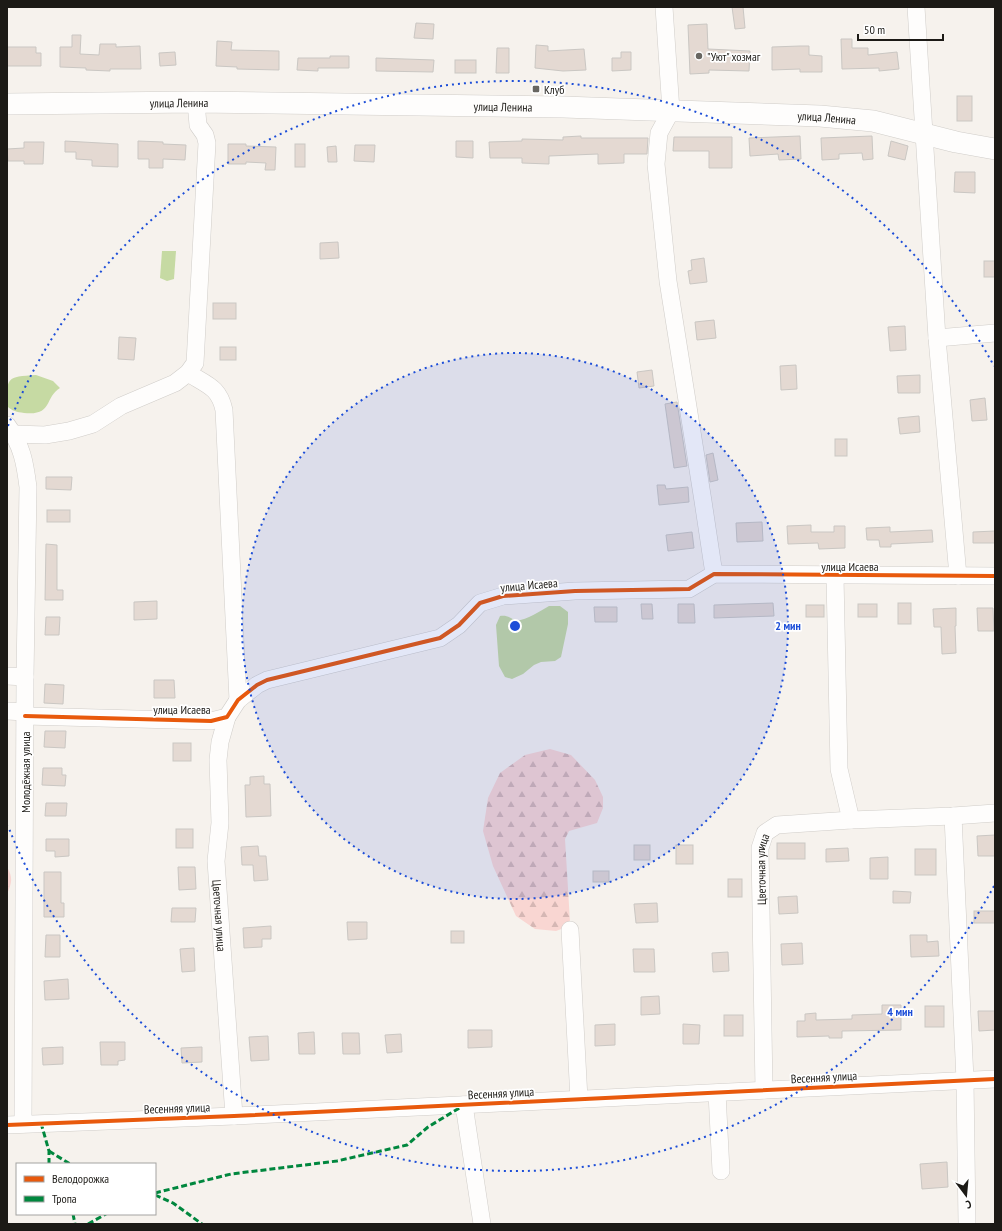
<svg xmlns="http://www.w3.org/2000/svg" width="1002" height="1231" font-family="'PT Sans Narrow',sans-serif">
<defs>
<pattern id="forest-firs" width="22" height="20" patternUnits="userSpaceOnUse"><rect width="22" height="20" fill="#f9d6d2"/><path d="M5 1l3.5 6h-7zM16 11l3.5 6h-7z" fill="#d5b7b4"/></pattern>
</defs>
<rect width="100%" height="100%" fill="#f6f2ed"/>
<g fill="url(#forest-firs)">
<path d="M550,749l21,6 24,25 8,17v11l-6,15 -28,8 -4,8 5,83 -6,6 -8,3 -21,-2 -19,-13 -23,-50 -10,-35 5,-33 12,-25 25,-18z"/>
<path d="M7,867c6,10 5,16 0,27z"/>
</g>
<g fill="#c6daa3">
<path d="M162,251h14l-2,28 -7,2 -7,-3z"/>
<path d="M36,375l17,6 7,7c-16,10 -7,28 -36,25 -7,-1 -12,-2 -17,-7 0,-29 -1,-29 29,-31z"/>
<path d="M549,606h11l8,6v12l-7,33 -6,4 -14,1 -7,3 -11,9 -11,5 -7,-2 -6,-11 -3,-41 4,-9c6,-1 10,1 16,5 12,-2 23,-9 33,-15z"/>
</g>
<g fill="#e4d9d2" stroke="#cac7c3">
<path d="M732,7h11l2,21 -10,1z"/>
<path d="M416,23l18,1 -1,15 -19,-1z"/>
<path d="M707,24l1,25 42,2 -1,20 -40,-1v3l-19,1 -2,-49z"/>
<path d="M72,35h9l-1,19 19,1 1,-11h16v3l24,-1 1,23h-31v2l-24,-1v-2l-26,-1v-20h12z"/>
<path d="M841,39h11v9h16v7l29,-3 2,17 -20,2v-3l-37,1z"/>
<path d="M217,41l15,1 -1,8 48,1v19l-42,-1v-2l-21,-1z"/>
<path d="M536,45l12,1v5l36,-2 2,21 -23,1 -28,-3z"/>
<path d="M800,46h9v9l13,1v16h-22v-3l-28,1v-23z"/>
<path d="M7,47h29v6h5v13h-34z"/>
<path d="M497,48h12v25h-13z"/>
<path d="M175,52l1,13 -16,1 -1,-13z"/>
<path d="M621,52h10v18l-19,1v-13h9z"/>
<path d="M330,56h19v12h-31v3l-21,-1 1,-12h32z"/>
<path d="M376,58l58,2 -1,12 -57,-1z"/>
<rect x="455" y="60" width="21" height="13"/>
<rect x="957" y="96" width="15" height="25"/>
<path d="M581,136v2h67l-1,16h-23v9l-26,1v-10l-49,2v8l-27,-1v-5h-32l-1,-16 33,-1v-2l41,1v-3z"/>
<path d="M800,136l1,23 -22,1 -1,-6 -28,2 -1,-18z"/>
<path d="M872,136l1,23 -10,1 -1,-7 -23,1v5l-17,1 -1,-22z"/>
<path d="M674,137h58v31h-23v-17h-36z"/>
<path d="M65,141l53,3v23l-26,-1v-6l-16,-1v-7h-11z"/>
<path d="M138,141l25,1v2l23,1 -1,15 -22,-1v9h-14v-9h-11z"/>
<path d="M456,141h17v17l-17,-1z"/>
<path d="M891,141l17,5 -3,14 -17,-4z"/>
<path d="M24,142h20l-1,22h-19v-3h-16l-1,-12 17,-1z"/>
<path d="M228,144h18v2l30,1 -1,23h-10l1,-7 -20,-1v2h-18z"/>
<rect x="295" y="144" width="10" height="23"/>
<path d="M355,145h20l-1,17 -20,-1z"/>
<path d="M336,146l1,16h-9l-1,-15z"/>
<path d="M955,172h20v21l-21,-1z"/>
<path d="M338,242l1,16 -19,1v-16z"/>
<path d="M704,258l3,24 -17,2 -2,-13 4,-1 -1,-10z"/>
<rect x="984" y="261" width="11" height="16"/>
<rect x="213" y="303" width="23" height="16"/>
<path d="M714,320l2,18 -19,2 -2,-18z"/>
<path d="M905,326l1,24 -16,1 -2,-24z"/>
<path d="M119,337l17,1 -2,22 -16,-1z"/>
<rect x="220" y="347" width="16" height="13"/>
<path d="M796,365l1,24 -16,1 -1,-24z"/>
<path d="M652,370l2,16 -15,2 -2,-16z"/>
<path d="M920,375v18h-22l-1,-17z"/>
<path d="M985,398l2,22 -15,1 -2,-21z"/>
<path d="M677,402l10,64 -13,2 -9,-64z"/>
<path d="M919,416l1,16 -20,2 -2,-16z"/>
<rect x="835" y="439" width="12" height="17"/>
<path d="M713,453l5,27 -8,2 -4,-27z"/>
<path d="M46,477h26l-1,13 -25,-1z"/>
<path d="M657,485h8l1,4 22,-2 1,15 -30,3z"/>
<rect x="47" y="510" width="23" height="12"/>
<path d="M762,522l1,19 -26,1 -1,-19z"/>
<path d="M811,525v7h23v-6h11v22l-26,1 -1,-6 -30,1 -1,-18z"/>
<path d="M890,527v5l42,-2 1,12 -42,2v3h-11l-1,-7h-12l-1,-12z"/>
<path d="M995,531v12h-22v-11z"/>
<path d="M692,532l2,16 -26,3 -2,-16z"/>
<path d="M46,544l11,1v45h6v10h-18z"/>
<path d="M157,601v18l-23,1v-18z"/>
<path d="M773,603l1,13 -60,2v-13z"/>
<rect x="898" y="603" width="13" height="21"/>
<path d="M641,604h11l1,15h-11z"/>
<path d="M678,604h16l1,19h-17z"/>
<rect x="858" y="604" width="19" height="13"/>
<rect x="806" y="605" width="18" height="12"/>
<path d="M594,607h23v15h-22z"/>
<path d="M956,608v18h-1l1,27 -14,1 -1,-27h-7l-1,-18z"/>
<path d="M977,608h16l1,23h-16z"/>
<path d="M46,617h14l-1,18h-14z"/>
<path d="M154,680h20l1,18h-21z"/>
<path d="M45,684l19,1 -1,19 -19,-1z"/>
<path d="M45,731h21l-1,17 -21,-1z"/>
<rect x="173" y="743" width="18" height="18"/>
<path d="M43,768h19v7h4l-1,11 -23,-1z"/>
<path d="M264,776v8h6l1,32 -25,1 -1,-32h5v-8z"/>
<path d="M46,803h21l-1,13h-21z"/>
<rect x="176" y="829" width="17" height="19"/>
<path d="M995,835v21h-17l-1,-20z"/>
<path d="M46,839h23v17l-14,1v-6h-9z"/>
<rect x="777" y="843" width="28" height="16"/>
<rect x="634" y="845" width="16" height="15"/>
<rect x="676" y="845" width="17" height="19"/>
<path d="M258,846l1,10h7l2,24 -14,1 -1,-16h-11l-1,-18z"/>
<path d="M848,848l1,13 -23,1v-13z"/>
<rect x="915" y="849" width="21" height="26"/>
<path d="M888,857v22h-18v-21z"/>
<path d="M178,867h17l1,22 -17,1z"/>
<rect x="593" y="871" width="16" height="11"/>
<path d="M44,872h17v31h3v14h-20z"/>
<rect x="728" y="879" width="14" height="18"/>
<path d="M893,891l18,1 -1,11h-17z"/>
<path d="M797,896l1,17 -19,1 -1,-17z"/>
<path d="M657,903l1,19 -22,1 -2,-19z"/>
<path d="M172,908h24l-1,14h-24z"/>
<rect x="974" y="911" width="21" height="12"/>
<path d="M347,922h20v17l-19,1z"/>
<path d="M271,926v13h-9v8l-18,1 -1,-20z"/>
<rect x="451" y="931" width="13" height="12"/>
<path d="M46,935h14v22h-15z"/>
<path d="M910,935h17v7l11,-1 1,15 -28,1z"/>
<path d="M802,943l1,21 -21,1 -1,-21z"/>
<path d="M194,948l1,23 -13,1 -2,-23z"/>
<path d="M633,949h21l1,23h-21z"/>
<path d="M728,952l1,19 -16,1 -1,-19z"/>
<path d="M68,979l1,20 -24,1 -1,-19z"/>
<path d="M659,996l1,18 -19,1v-18z"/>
<path d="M882,1005h19v25l-59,1v7h-13v-2l-32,1v-16h8v-7l11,-1v7l36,-1v-4l30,-1z"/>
<rect x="925" y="1006" width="19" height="21"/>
<path d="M978,1011h17v19l-16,1z"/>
<rect x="724" y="1015" width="19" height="21"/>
<path d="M615,1024v21l-20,1v-21z"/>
<path d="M683,1024l17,1 -1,19h-16z"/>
<path d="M468,1030h24v17l-24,1z"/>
<path d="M314,1032l1,22h-16l-1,-21z"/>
<path d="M342,1033h17l1,21h-17z"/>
<path d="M401,1034l1,18 -15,1 -2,-18z"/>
<path d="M268,1036l1,24 -18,1 -2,-24z"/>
<path d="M100,1042h25v18l-7,1v4h-17z"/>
<path d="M63,1047v17l-20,1 -1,-17z"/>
<path d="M202,1047v15l-20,1 -1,-15z"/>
<path d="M947,1162l1,25 -26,2 -2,-25z"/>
</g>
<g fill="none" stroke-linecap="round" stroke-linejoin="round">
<defs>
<g id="minor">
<path d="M664,7l7,104 -12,22 -3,31 12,117 35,220 11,73"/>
<path d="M916,7l21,331 21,238"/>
<path d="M937,338l58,-5"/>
<path d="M188,373c19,12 31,14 36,37l14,290"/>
<path d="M7,425c15,20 18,38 21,62l-3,190 -2,447"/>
<path d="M14,434l31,1 24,-4 24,-7 28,-18 54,-23 13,-10 7,-10 12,-220 -2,-8 -7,-10 -2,-23"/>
<path d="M835,576l4,193 12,51"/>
<path d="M7,676l18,1"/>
<path d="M7,711l18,1"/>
<path d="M25,716l186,5 16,-4 11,-17 19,-15 10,-5 173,-42 19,-13 21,-22 23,-7 72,-5 114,-2 25,-15 281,2"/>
<path id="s1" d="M227,717l-7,25 -2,18 2,63 -4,38 18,255"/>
<path d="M953,816l12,264 2,144"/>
<path d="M570,930l9,169"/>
<path id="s2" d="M764,1090l-4,-242 5,-15 12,-8 74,-5 102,-4 42,-3"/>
<path d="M717,1093l4,78"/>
<path d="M464,1105l18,119"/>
<path d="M7,1125l227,-9 761,-37"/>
</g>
<g id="major">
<path id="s3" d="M7,104l189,-2 367,5 257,9 53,5 83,21 39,7"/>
</g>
</defs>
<use href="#minor" stroke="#d0cdc9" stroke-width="18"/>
<use href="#major" stroke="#d0cdc9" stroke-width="22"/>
<use href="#minor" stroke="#fefdfc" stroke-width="17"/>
<use href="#major" stroke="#fefdfc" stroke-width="21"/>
<g stroke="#00873e" stroke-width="3" stroke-dasharray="6 3" stroke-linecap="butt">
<path d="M41,1123l8,28v13"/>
<path d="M49,1151l21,13"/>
<path d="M155,1193l76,-19 106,-13 70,-16 21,-18 33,-20"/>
<path d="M155,1195l18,8 29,21"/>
<path d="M73,1214l2,10"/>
<path d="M88,1224l18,-10"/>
</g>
<defs>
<g id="cycleway">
<path d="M25,716l186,5 16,-4 11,-17 19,-15 10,-5 173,-42 19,-13 21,-22 23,-7 72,-5 114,-2 25,-15 281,2"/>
<path d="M7,1125l227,-9 761,-37"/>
</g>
</defs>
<use href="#cycleway" stroke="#fff" stroke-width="6"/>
<use href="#cycleway" stroke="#e8590c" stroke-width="4"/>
</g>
<circle cx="515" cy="626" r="273" fill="#1d4ed8" fill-opacity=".12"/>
<g fill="none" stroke="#1d4ed8" stroke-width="2" stroke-dasharray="2 4">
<circle cx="515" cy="626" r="273"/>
<path d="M994 886A545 545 0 0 1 8 826M8 426A545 545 0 0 1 994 366"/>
</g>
<g fill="#686661" stroke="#fff" stroke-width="1.5">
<circle cx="699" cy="56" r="4"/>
<rect x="532" y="85" width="8" height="8" rx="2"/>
</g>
<g text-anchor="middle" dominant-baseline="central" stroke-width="3.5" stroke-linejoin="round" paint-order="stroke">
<g font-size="12" fill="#1c1a16" stroke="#fff" text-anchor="start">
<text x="707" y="56">"Уют" хозмаг</text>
<text x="544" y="89">Клуб</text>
</g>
<g font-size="12" fill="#1c1a16" stroke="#fff">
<text stroke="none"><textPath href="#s3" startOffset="172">улица Ленина</textPath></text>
<text stroke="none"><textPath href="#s3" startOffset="496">улица Ленина</textPath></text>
<text stroke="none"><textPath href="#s3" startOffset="820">улица Ленина</textPath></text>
<text x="850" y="566">улица Исаева</text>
<text transform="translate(529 585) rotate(-5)">улица Исаева</text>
<text x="182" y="709">улица Исаева</text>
<text transform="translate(25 772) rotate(-90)">Молодёжная улица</text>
<text stroke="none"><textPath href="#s2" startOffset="221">Цветочная улица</textPath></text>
<text stroke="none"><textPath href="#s1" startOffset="200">Цветочная улица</textPath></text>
<text transform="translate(824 1077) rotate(-3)">Весенняя улица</text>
<text transform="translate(501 1093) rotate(-3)">Весенняя улица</text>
<text transform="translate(177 1108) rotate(-2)">Весенняя улица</text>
</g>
</g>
<circle cx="515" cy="626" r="6" fill="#1d4ed8" stroke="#fff" stroke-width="2"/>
<g font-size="12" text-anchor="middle" font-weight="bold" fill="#1d4ed8" stroke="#fff" stroke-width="3.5" stroke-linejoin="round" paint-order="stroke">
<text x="788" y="630">2 мин</text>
<text x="900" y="1016">4 мин</text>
</g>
<rect width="1002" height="1231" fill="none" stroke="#1c1a16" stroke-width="16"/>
<rect x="16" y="1163" width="140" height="52" fill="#ffffff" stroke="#a4a3a2"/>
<rect x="24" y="1176" width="20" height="6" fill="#e8590c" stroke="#a4a3a2"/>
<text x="52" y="1183" font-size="12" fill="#1c1a16">Велодорожка</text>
<rect x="24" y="1196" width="20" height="6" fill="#00873e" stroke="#a4a3a2"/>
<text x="52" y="1203" font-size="12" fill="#1c1a16">Тропа</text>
<g transform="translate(966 1195) rotate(164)" stroke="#ffffff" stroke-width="3" paint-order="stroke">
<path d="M0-3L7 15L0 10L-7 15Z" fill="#1c1a16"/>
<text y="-6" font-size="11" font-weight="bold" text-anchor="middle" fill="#1c1a16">С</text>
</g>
<path d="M858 34v6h85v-6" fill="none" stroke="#1c1a16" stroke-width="2"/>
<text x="864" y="34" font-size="12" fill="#1c1a16" stroke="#ffffff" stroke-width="3" paint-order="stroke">50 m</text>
</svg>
